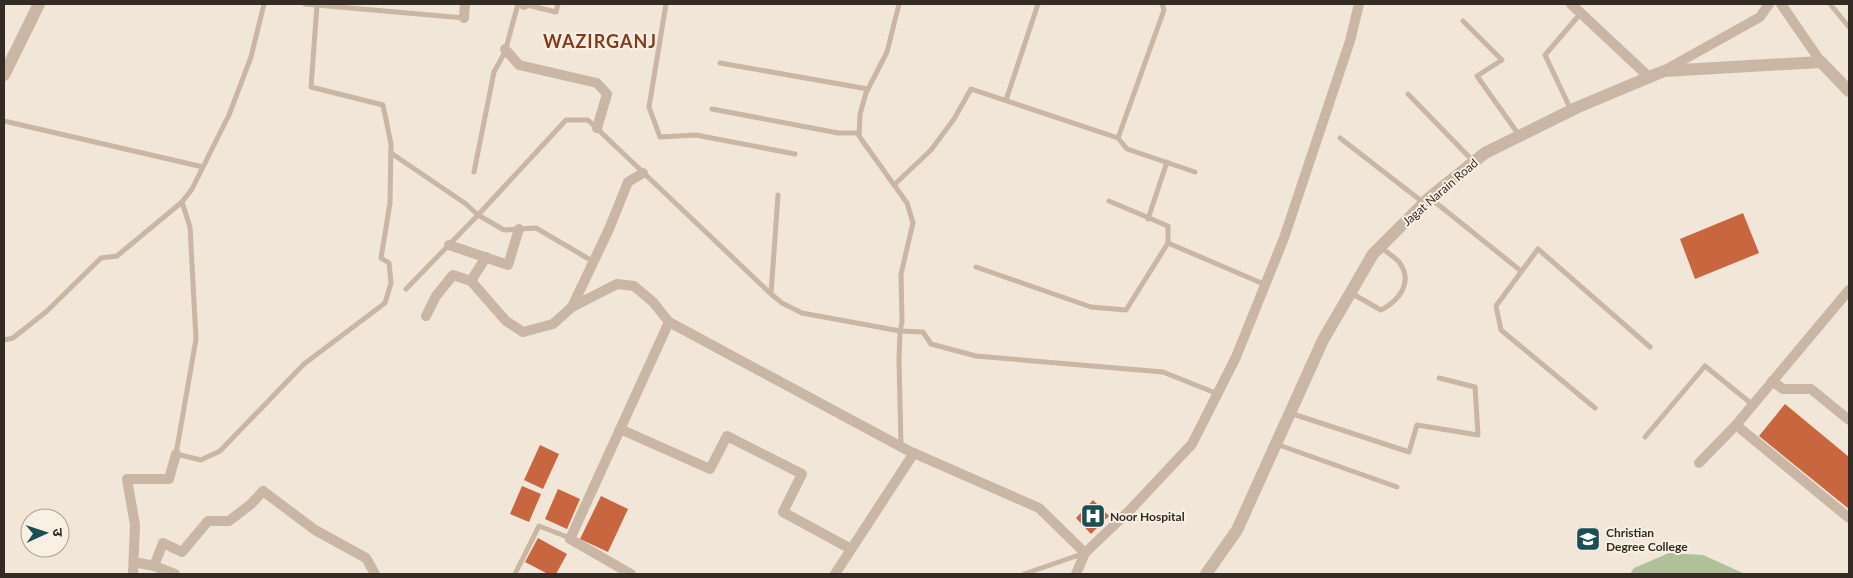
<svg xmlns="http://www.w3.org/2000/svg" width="1853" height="578" font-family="Lato,'Noto Sans Devanagari',sans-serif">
<rect width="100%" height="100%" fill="#f1e6d7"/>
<path fill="#b0c098" d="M1669,553l34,2 42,19h-115l4,-6z"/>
<g fill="#c7663f">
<path d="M1743,213l16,40 -64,26 -15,-40z"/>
<path d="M1785,404l64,53v52l-90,-73z"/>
<path d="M540,445l19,9 -16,35 -19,-9z"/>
<path d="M522,486l19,8 -12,28 -19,-8z"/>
<path d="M558,489l22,10 -13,30 -22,-10z"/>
<path d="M601,496l27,13 -20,43 -28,-13z"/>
<path d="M1093,500l16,16 -18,18 -15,-16z"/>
<path d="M538,538l29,16 -11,20h-8l-23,-12z"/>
</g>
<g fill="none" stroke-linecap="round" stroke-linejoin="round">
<g stroke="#c9b6a4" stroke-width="5">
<path d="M305,4l159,14"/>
<path d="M523,4l33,8 2,-8"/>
<path d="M666,4l-17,103 11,30 36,-2 99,19"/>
<path d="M899,4l-12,48 -21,41 -6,21 -1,22 48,67 6,20 -12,51 1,48 -2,9 -1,29 2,86"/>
<path d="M1830,4l19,23"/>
<path d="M1463,21l39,39 -25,16 42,59"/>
<path d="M720,63l148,26"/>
<path d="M1408,94l66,68"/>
<path d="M1006,100l32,-96"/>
<path d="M712,109l126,24h21"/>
<path d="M1571,110l-26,-55 36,-42"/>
<path d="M4,121l199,46"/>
<path d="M1118,138l46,-128 -2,-6"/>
<path d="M1340,138l84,65"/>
<path d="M391,153l75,51 12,11 26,15 32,-2 58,34"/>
<path d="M474,172l20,-100 11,-20 13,-48"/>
<path d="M894,185l37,-35 23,-31 17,-30 147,49 9,11 68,23"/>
<path d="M778,195l-7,99 11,9 20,10 98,18 23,1 8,12 45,12 187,16 55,22"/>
<path d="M1430,198l91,73"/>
<path d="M1109,201l59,25v17l98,42"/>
<path d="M182,202l8,25 6,112 -20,115 25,6 19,-9 84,-87 81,-61 6,-20 -2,-20 -8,-5 9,-55 1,-59 -8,-39 -72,-18 6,-82"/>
<path d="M1148,219l19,-57"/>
<path d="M976,267l115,40 35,3 42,-67"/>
<path d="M406,289l72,-74 88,-95h22l183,174"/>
<path d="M1351,293l30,17c18,-9 33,-28 18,-48 -4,-5 -13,-10 -18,-15"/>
<path d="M4,340l9,-2 34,-27 54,-53 16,-2 65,-54 10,-13 37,-74 22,-58 13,-53"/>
<path d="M1595,408l-94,-78 -5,-24 42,-57 112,98"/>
<path d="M1290,413l119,39 8,-27 61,10 -3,-48 -36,-9"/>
<path d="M1645,437l60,-71 48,39"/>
<path d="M1276,444l121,43"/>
<path d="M515,574l24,-48 31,12"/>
<path d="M1024,574l61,-21"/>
</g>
<g stroke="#c9b6a4" stroke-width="10">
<path d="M524,4v1"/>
<path d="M1571,4l78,73"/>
<path d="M1781,4l40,58"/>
<path d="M464,18l1,-14"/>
<path d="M505,49l14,16 78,18 10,11 -10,34"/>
<path d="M1665,70l95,-53 9,-13"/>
<path d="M449,245l59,20 11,-36"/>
<path d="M471,281l15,-24"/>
<path d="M572,307l37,-78 19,-47 15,-9"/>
<path d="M426,316l10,-20 17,-21 18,6 35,40 17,11 30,-8 19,-17 45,-23 17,2 19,16 16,20 240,129 130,57 46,45"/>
<path d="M1772,381l11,8h28l38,31"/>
<path d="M1736,425l113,93"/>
<path d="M620,429l90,40 17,-33 75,38 -19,38 68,37"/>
<path d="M1699,463l37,-38 113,-135"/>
<path d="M134,562l20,4"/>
<path d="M133,574l2,-49 -8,-46h42l7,-25"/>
<path d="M175,574l-21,-8 9,-23 19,9 26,-31h21l22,-17 12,-13 52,39 51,28 9,16"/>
<path d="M631,574l-61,-35 99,-217"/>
<path d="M835,574l79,-121"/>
<path d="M1076,574l9,-21 45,-43 62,-66 44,-87 48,-119 66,-197 9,-37"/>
</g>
<g stroke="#c9b6a4" stroke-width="12">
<path d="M4,75l35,-71"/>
<path d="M1206,574l31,-44 86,-190 50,-86 56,-56 56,-45 93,-46 86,-36 157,-9 28,29"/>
</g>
</g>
<defs>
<symbol id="hospital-square" viewBox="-11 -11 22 22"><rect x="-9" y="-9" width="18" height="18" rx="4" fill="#1b4f55" stroke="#f9f0e3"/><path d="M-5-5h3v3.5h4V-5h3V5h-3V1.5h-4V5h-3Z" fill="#fff"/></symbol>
<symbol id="university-square" viewBox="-11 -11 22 22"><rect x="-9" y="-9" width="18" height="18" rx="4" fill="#1b4f55" stroke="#f9f0e3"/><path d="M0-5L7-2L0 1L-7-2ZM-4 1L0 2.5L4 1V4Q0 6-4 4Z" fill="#fff"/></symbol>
</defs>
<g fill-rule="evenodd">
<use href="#hospital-square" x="1079" y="502" width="28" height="28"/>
<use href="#university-square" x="1574" y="525" width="28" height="28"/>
</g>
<g text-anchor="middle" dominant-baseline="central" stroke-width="4" stroke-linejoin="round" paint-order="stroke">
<g font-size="12" fill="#342b25" stroke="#f9f0e3">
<text transform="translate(1440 192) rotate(-41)">Jagat Narain Road</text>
</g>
<g font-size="12" font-weight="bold" fill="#342b25" stroke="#f9f0e3" text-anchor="start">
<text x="1110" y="516">Noor Hospital</text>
<text x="1606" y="532">Christian<tspan x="1606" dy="14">Degree College</tspan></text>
</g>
<g font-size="18" font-weight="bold" letter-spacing="1" fill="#833b1e" stroke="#f9f0e3">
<text x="600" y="41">WAZIRGANJ</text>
</g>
</g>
<rect width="1853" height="578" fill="none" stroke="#342b25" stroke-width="10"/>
<g transform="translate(45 533) rotate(87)"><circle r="24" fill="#f9f0e3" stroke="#aaa197"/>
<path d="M0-4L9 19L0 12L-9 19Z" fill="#1b4f55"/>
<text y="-8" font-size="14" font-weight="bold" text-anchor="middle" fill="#342b25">उ</text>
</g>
</svg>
